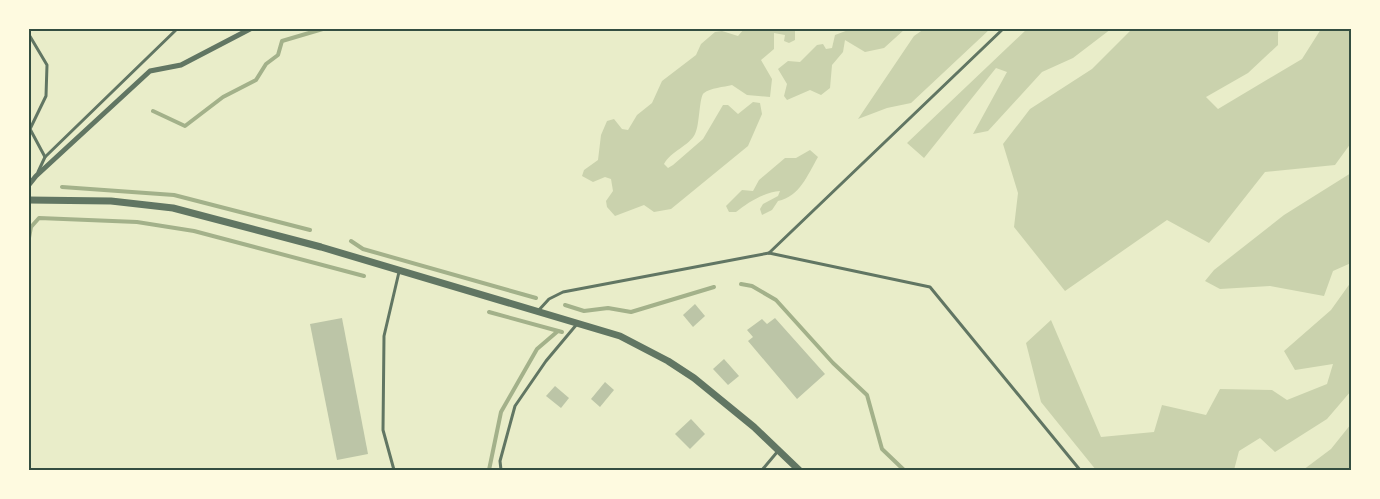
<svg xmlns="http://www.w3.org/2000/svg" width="1380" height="499" font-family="Roboto,sans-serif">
<rect width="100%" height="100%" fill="#e9edc9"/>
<g fill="#cad2ad">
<path d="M1133,28l148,1 -3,3v13l-30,28 -42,24 12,12 84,-50 19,-30h30v114l-16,22 -70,7 -56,71 -42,-23 -102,71 -51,-64 4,-34 -15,-49 27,-35 62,-40z"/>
<path d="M744,29h51v11l-6,3 -5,-2 1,-6 -11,-2v16l-13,11 11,19 -2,18 -23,-2 -15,-10c-8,2 -22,3 -28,8 -5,3 -4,32 -9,41 -6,12 -24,17 -31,30l4,4 5,-3 30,-26 20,-34h5l10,9 15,-12 7,1 2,11 -14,32 -77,63 -17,3 -10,-7 -29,11 -8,-9 -1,-6 7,-10 -2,-12 -6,-2 -12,5 -11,-6 2,-6 14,-10 3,-25 6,-14 7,-2 8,10 6,1 9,-15 15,-12 10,-22 34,-26 5,-11 14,-12 7,-1 16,5z"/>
<path d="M851,29h54l-21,19 -19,4 -20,-12 -2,12 -11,13 -2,23 -9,7 -11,-5 -23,10 -3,-4 3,-12 -9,-15 10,-8 12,1 17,-17 6,-1 3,5 6,-1 3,-13z"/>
<path d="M924,29h66l-79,74 -24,5 -29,11 56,-83z"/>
<path d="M1027,29h84l-38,29 -31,14 -54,59 -15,3 34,-62 -11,-4 -72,90 -17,-15z"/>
<path d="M810,150l8,7c-11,19 -18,39 -40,44l-6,9 -10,5 -2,-6 3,-5 15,-8 2,-5c-15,1 -32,11 -44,21h-7l-3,-6 16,-16 11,1 6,-11 26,-22h11z"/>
<path d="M1351,173v90l-18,8 -9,25 -54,-10 -50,3 -15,-8 9,-11 70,-55z"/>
<path d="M1351,282v109l-24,28 -52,33 -15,-14 -21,13 -5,19h-138l-55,-68 -15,-59 25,-23 50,117 53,-5 8,-27 44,10 14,-26 52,1 15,10 40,-16 6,-20 -38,6 -11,-19 47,-41z"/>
<path d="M1351,424v46h-48l28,-21z"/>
</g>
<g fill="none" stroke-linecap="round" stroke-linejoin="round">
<g stroke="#a3b18a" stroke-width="4">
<path d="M153,111l32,15 38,-29 33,-17 10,-16 12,-9 4,-14 44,-13"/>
<path d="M62,187l112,8 136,35"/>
<path d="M29,238l2,-11 8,-9 98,4 57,9 170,45"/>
<path d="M351,241l12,8 173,49"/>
<path d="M741,284l11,2 24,14 57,63 34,32 15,54 22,21"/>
<path d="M565,305l19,6 24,-3 23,4 83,-25"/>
<path d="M489,312l73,20"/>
<path d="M489,470l12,-58 36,-63 21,-18"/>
</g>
</g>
<g fill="#bcc5a7">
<path d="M695,304l10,12 -12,11 -10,-12z"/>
<path d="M342,318l26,136 -31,6 -27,-136z"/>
<path d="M775,318l50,56 -28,25 -49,-58 5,-4 -6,-7 15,-11 5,5z"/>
<path d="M724,359l15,17 -11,9 -15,-16z"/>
<path d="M605,382l9,8 -14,17 -9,-8z"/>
<path d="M555,386l14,12 -8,10 -15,-12z"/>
<path d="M691,419l14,15 -15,15 -15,-15z"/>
</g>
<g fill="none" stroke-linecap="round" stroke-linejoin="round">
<g stroke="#617663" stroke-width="3">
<path d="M28,33l19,32 -1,31 -16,33 15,28"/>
<path d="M38,172l7,-15 133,-129"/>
<path d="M769,253l235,-225"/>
<path d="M538,311l11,-12 14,-7 206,-39 161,34 150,183"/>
<path d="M394,470l-11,-40 1,-94 15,-64"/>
<path d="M501,470l-1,-9 15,-55 31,-45 31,-37"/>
<path d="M762,470l16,-19"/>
</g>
<path stroke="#617663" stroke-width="5" d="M28,186l8,-10 114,-105 31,-6 71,-37"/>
<path stroke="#617663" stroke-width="7" d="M28,200l83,1 62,7 148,39 299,89 48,25 26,17 60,49 45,43"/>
</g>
<rect width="1380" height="499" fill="none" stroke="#fefae0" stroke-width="60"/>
<rect x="30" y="30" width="1320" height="439" fill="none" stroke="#344e41" stroke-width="2"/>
</svg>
